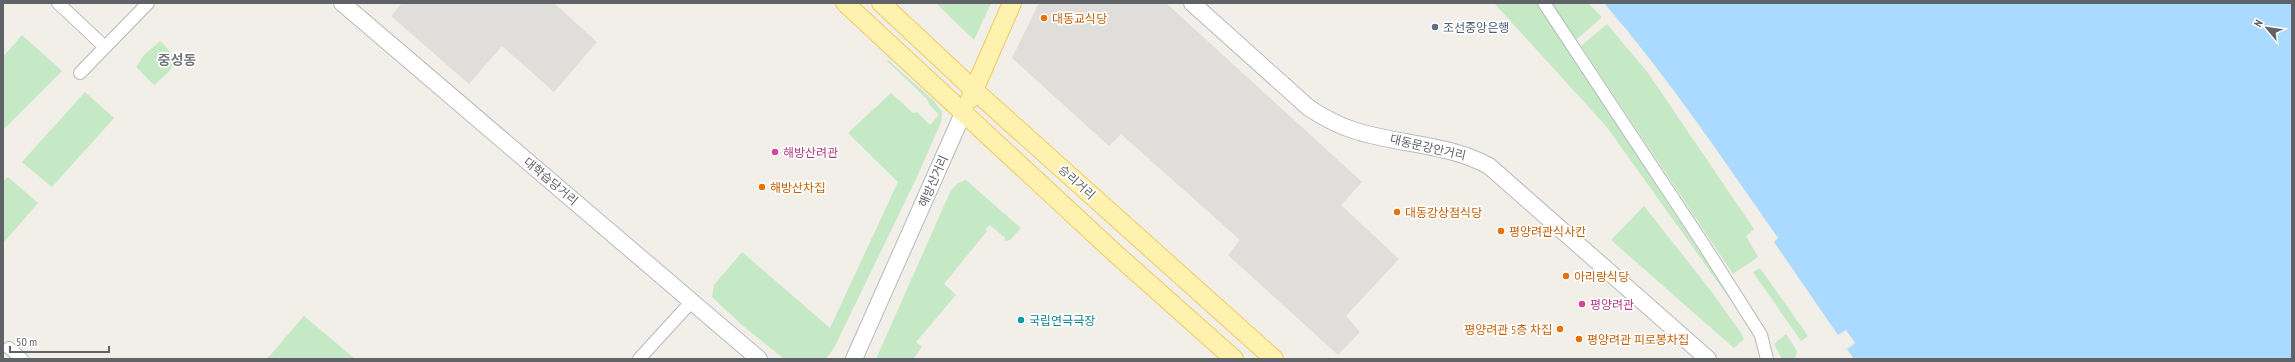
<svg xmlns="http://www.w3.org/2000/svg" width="2295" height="362" font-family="'PT Sans Narrow','Noto Sans KR',sans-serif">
<rect width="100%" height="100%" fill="#f1efe8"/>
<g fill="#e0deda">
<path d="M402,3h152l43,39 -43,50 -52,-46 -33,38 -78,-68z"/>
<path d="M1039,3h127l196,179 -21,23 58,54 -53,57 14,16 -22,23 -110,-100 12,-15 -119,-106 -12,12 -97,-88z"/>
</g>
<g fill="#c5e8c5">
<path d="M936,3h55l-17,37z"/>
<path d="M1494,3h43l203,310 -134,-187z"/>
<path d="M1552,3h36l13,13v2l-24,21 -2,-1z"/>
<path d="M1607,24l41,49 106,156 -8,7 12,21 -25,17 -152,-228z"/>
<path d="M22,35l40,36 -59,59v-73z"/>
<path d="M160,41c22,21 15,26 -6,44l-18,-18 8,-12z"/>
<path d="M888,60l46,41 8,11 -1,10 -24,55 -83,171 -8,11h-42l-42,-34 -30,-28 2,-12 28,-33 88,76 68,-146 -50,-49 43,-40 22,20 4,-1 13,13 9,-10 -10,-11 -2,-5 -40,-38z"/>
<path d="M85,92l29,26 -62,69 -30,-25z"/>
<path d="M8,177l30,26 -35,40v-62z"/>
<path d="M966,180l55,48 -11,12 -5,1v-3l-15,-13 -5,4 2,2 -43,53 12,11 -40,47 6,5 -9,12h-37l75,-169 7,-7z"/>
<path d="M1644,206l67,85 30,42 3,6 -10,9 -123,-108z"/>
<path d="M1760,268l48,68 -7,5 -48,-69z"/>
<path d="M304,316l51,43h-88z"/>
<path d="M1786,334l11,17 -2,8h-13l-8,-15z"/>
</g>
<path fill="#aadaff" d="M1604,3h688v356h-438l-7,-10 8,-6 -9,-13 -8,5 -64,-93 4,-4c-56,-80 -110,-161 -174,-235z"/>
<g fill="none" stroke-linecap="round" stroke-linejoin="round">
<defs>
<g id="street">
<path d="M58,3l47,44"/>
<path d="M1544,3l158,239 59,93 6,24"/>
<path d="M80,73l68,-70"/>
<path d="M9,348l13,11"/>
<path d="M639,359l53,-58"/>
</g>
<g id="secondary">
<path d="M342,3l417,356"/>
<path d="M1192,3l117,105c14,9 28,17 44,22 45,15 94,13 136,36l219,193"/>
<path d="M854,359l110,-248"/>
</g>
<g id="primary">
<path d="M845,3l272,252 117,104"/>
<path d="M881,3l93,87 300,269"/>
<path d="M970,99l42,-96"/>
</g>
</defs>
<use href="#street" stroke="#b5b8bc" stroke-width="14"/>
<use href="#secondary" stroke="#b6babf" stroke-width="18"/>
<use href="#primary" stroke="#f2c960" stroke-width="20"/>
<use href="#street" stroke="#fff" stroke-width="12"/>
<use href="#secondary" stroke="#fff" stroke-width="16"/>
<use href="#primary" stroke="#fff2af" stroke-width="18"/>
</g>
<g fill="#e8710a" stroke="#fff" stroke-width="1.5">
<circle cx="1044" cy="18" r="4"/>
<circle cx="762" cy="187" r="4"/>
<circle cx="1397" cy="212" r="4"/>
<circle cx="1501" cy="231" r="4"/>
<circle cx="1566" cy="276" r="4"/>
<circle cx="1560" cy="329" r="4"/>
<circle cx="1579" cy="339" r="4"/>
</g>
<circle fill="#5c6f8a" stroke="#fff" stroke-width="1.5" cx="1435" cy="27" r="4"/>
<g fill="#d1479c" stroke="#fff" stroke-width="1.5">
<circle cx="775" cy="152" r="4"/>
<circle cx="1582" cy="304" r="4"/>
</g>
<circle fill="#0f9aa8" stroke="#fff" stroke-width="1.5" cx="1021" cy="320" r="4"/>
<g text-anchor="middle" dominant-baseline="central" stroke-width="3.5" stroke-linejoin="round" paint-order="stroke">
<g font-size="12" fill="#c56008" stroke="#fff" text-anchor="start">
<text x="1052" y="18">대동교식당</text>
<text x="770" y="187">해방산차집</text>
<text x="1405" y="212">대동강상점식당</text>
<text x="1509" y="231">평양려관식사칸</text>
<text x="1574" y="276">아리랑식당</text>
<text x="1552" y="329" text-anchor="end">평양려관 5층 차집</text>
<text x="1587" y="339">평양려관 피로봉차집</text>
</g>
<g font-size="12" fill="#4e5e75" stroke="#fff" text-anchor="start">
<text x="1443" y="27">조선중앙은행</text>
</g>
<g font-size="12" fill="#5f6368" stroke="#fff">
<text transform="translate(1428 147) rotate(13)">대동문강안거리</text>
<text transform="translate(551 181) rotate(40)">대학습당거리</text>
<text transform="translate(933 181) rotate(-66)">해방산거리</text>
<text transform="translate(1077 182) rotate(42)">승리거리</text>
</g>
<g font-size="12" fill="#b23c85" stroke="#fff" text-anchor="start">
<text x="783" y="152">해방산려관</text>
<text x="1590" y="304">평양려관</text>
</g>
<g font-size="12" fill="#0d838f" stroke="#fff" text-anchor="start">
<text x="1029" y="320">국립연극극장</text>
</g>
<g font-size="14" font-weight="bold" fill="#70757a" stroke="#fff">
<text x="177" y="60">중성동</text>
</g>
</g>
<rect width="2295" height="362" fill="none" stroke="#5f6368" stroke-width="8"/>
<g transform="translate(2267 28) rotate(299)" stroke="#ffffff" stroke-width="3" paint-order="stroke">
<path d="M0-3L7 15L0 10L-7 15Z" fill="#5f6368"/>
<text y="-6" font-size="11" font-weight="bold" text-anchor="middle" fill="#5f6368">N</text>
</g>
<path d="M10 346v6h99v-6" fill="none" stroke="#5f6368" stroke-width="2"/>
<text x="16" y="346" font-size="12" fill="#5f6368" stroke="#ffffff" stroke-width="3" paint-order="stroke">50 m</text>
</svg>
